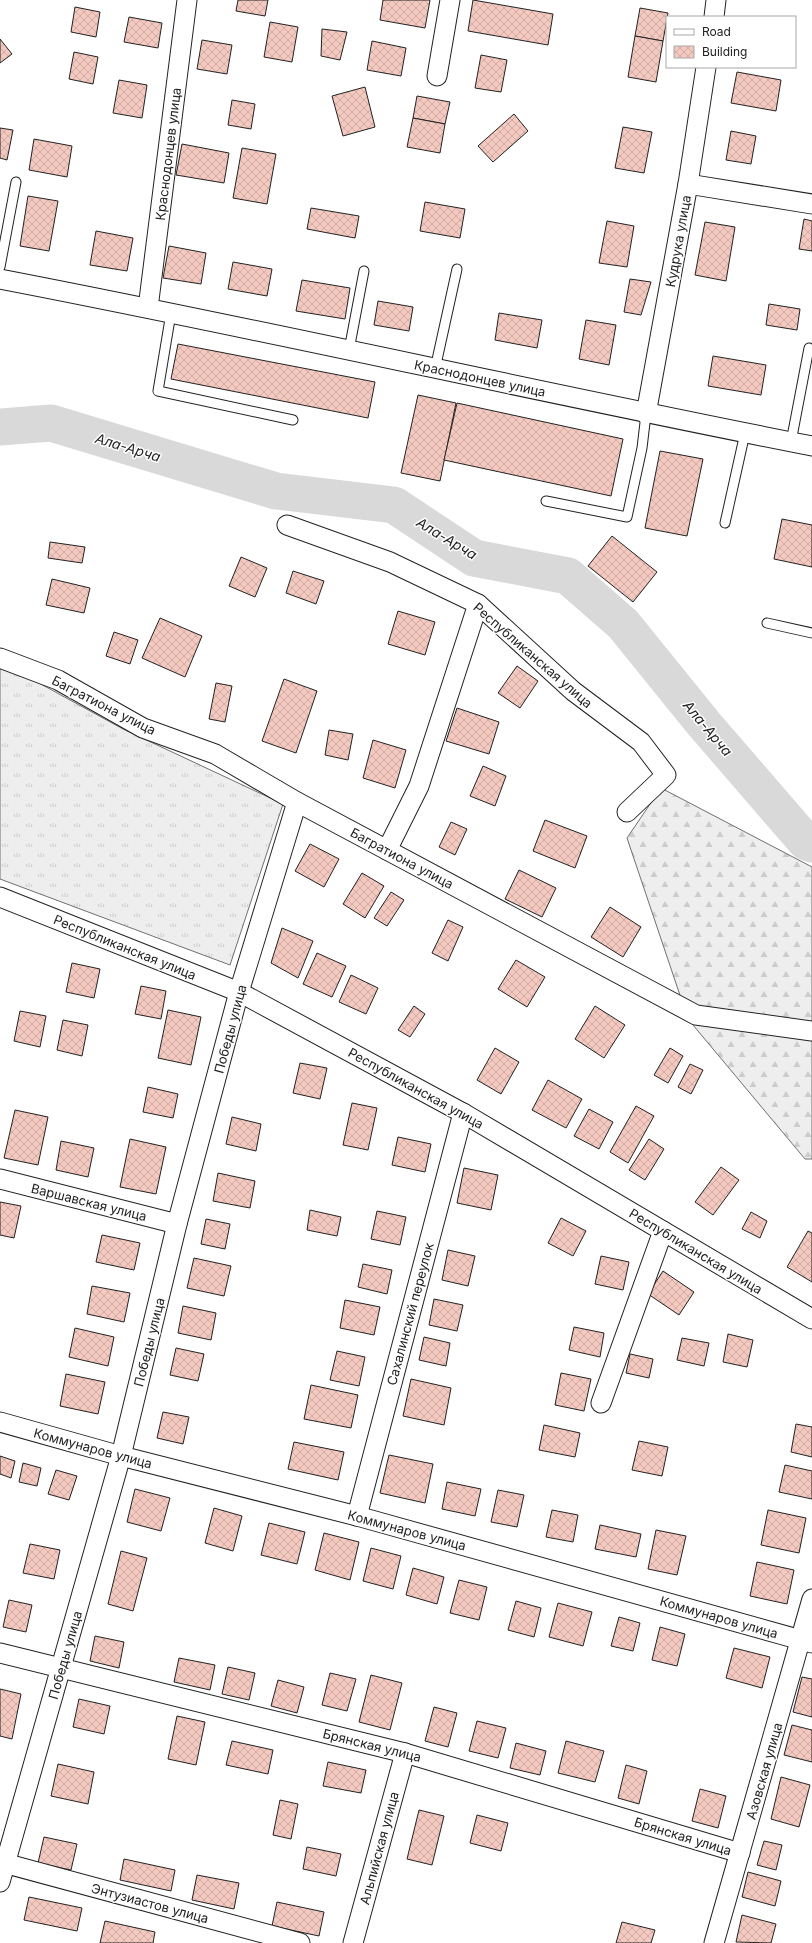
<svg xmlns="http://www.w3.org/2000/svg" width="812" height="1943" font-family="Inter,sans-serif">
<defs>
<pattern id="grass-tufts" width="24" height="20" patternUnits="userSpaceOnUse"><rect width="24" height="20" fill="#eee"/><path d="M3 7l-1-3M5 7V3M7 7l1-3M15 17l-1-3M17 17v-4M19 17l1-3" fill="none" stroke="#ccc"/></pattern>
<pattern id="forest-firs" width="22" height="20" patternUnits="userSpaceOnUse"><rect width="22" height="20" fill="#eee"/><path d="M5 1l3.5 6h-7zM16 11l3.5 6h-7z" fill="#ccc"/></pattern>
<pattern id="building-cross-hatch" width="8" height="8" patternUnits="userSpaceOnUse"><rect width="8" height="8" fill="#f3c9c0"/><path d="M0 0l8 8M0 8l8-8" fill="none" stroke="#d0aca5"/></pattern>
</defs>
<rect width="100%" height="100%" fill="#fff"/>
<path fill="url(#grass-tufts)" stroke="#6f6f6f" d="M0,666l17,5 106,58 160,75 -53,161 -230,-86z"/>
<path fill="url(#forest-firs)" stroke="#6f6f6f" d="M661,788l151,79v292h-7l-117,-140 -61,-181z"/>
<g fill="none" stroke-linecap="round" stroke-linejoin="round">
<path stroke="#d9d9d9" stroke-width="37" d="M0,427l51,-4 225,68 118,14 80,53 94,18 55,48 81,100 102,118 6,2"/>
</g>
<g fill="url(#building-cross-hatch)" stroke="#222">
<path d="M238,0h30l-3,16 -29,-5z"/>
<path d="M383,0h47l-5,28 -45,-8z"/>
<path d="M473,0l80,14 -5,31 -80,-14z"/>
<path d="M75,7l25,5 -4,25 -25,-5z"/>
<path d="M640,8l28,5 -5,28 -28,-5z"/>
<path d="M129,17l33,6 -4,25 -34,-6z"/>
<path d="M270,22l28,5 -6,35 -28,-5z"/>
<path d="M322,29l25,3 -7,28 -19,-4z"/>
<path d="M635,36l28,5 -7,41 -28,-5z"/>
<path d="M0,39l12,15 -12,9z"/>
<path d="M202,40l30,5 -5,29 -30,-5z"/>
<path d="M372,41l34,7 -5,28 -34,-6z"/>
<path d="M74,52l24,5 -5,27 -24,-5z"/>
<path d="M481,55l26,5 -6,32 -26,-4z"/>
<path d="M737,72l44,8 -5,31 -45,-8z"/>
<path d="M119,80l28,5 -5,33 -29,-5z"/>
<path d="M365,87l10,40 -32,9 -11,-40z"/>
<path d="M417,96l33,6 -5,22 -32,-6z"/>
<path d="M232,100l23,4 -4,25 -23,-4z"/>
<path d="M514,114l14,17 -35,31 -15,-16z"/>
<path d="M413,118l32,6 -5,29 -33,-6z"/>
<path d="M623,127l29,5 -8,41 -29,-5z"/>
<path d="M0,128l13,2 -6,30 -7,-2z"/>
<path d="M731,131l25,5 -5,28 -25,-4z"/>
<path d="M34,139l38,7 -5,31 -38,-7z"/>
<path d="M182,144l47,9 -5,30 -48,-8z"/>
<path d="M242,148l34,6 -9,50 -34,-6z"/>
<path d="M28,196l30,5 -9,50 -29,-5z"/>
<path d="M425,202l40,7 -5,29 -40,-7z"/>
<path d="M311,208l48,8 -4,22 -48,-9z"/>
<path d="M804,219l8,2v30l-13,-2z"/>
<path d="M607,221l27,5 -7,41 -28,-4z"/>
<path d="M705,222l30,5 -9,54 -31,-6z"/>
<path d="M96,231l37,7 -6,33 -37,-6z"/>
<path d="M169,246l37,7 -5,31 -38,-6z"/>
<path d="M233,262l39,7 -5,27 -39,-7z"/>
<path d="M630,279l21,3 -10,33 -17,-3z"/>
<path d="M302,280l48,8 -5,31 -49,-8z"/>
<path d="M378,301l35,6 -4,24 -35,-6z"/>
<path d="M769,304l31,5 -3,21 -31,-5z"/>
<path d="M499,313l43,7 -5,28 -42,-8z"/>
<path d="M586,320l30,5 -7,40 -30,-6z"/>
<path d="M178,344l197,38 -7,36 -197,-39z"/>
<path d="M713,356l53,9 -5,30 -53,-9z"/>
<path d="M418,395l38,8 -16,78 -39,-8z"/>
<path d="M457,403l166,36 -12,57 -167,-36z"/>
<path d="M660,451l43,8 -16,77 -42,-8z"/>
<path d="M782,519l30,6v42l-38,-8z"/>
<path d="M612,536l45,36 -24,30 -45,-36z"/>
<path d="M50,542l35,5 -3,16 -34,-5z"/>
<path d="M241,557l26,11 -12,29 -26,-11z"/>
<path d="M293,571l31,10 -8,23 -30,-11z"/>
<path d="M52,579l38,9 -6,25 -38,-8z"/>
<path d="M398,611l37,11 -10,33 -37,-11z"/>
<path d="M160,618l42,18 -17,41 -43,-19z"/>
<path d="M114,632l24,8 -8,24 -24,-8z"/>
<path d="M517,666l21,15 -18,27 -22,-15z"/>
<path d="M284,679l33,12 -21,62 -34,-12z"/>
<path d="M216,683l16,3 -7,36 -16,-3z"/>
<path d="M457,708l42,14 -10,32 -43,-13z"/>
<path d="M329,730l24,4 -5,26 -23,-5z"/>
<path d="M373,740l33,10 -11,38 -32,-10z"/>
<path d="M483,766l23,10 -11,30 -25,-10z"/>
<path d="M545,820l42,16 -12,32 -42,-17z"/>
<path d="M451,822l16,7 -12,26 -16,-8z"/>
<path d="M310,844l29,15 -15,28 -29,-16z"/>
<path d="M519,870l37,18 -14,29 -37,-18z"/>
<path d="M362,873l22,13 -19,32 -22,-14z"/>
<path d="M391,892l13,8 -17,26 -13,-8z"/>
<path d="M610,907l31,20 -18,30 -32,-20z"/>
<path d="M448,920l15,7 -15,34 -16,-8z"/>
<path d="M282,928l31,13 -15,37 -27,-15z"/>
<path d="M317,953l29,13 -14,31 -29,-13z"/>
<path d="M516,960l29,17 -18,30 -29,-18z"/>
<path d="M72,963l28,6 -6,29 -28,-6z"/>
<path d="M351,975l27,13 -12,26 -27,-12z"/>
<path d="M141,986l25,5 -5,28 -26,-5z"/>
<path d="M414,1006l11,8 -15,23 -12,-7z"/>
<path d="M595,1006l30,19 -21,33 -29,-19z"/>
<path d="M168,1010l33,7 -10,48 -33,-7z"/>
<path d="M20,1011l26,5 -6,31 -26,-6z"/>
<path d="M63,1020l25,5 -6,31 -25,-6z"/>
<path d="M495,1048l24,14 -18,32 -24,-14z"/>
<path d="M670,1048l13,8 -15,27 -14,-8z"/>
<path d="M300,1063l27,5 -7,31 -27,-6z"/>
<path d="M690,1064l13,6 -12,24 -13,-7z"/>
<path d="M548,1080l34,19 -16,29 -34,-18z"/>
<path d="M148,1087l30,7 -5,24 -30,-6z"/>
<path d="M352,1103l25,5 -9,42 -25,-5z"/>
<path d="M636,1106l18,10 -26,47 -18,-11z"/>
<path d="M589,1109l24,13 -14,27 -25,-13z"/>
<path d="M15,1110l33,7 -10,48 -34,-7z"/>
<path d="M232,1117l29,7 -5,27 -30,-7z"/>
<path d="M398,1137l33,7 -6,28 -33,-7z"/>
<path d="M130,1139l36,8 -10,47 -36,-7z"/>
<path d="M649,1139l15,10 -19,31 -16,-10z"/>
<path d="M61,1141l33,7 -6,29 -32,-7z"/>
<path d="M721,1167l18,13 -26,35 -18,-13z"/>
<path d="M464,1168l34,7 -7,35 -34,-7z"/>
<path d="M218,1173l37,8 -5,27 -37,-7z"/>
<path d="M0,1202l21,4 -7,32 -14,-3z"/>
<path d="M310,1210l31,7 -4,19 -30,-6z"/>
<path d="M377,1211l29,6 -6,28 -29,-6z"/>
<path d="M751,1212l16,9 -7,17 -18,-9z"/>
<path d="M561,1218l25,13 -13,25 -25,-13z"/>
<path d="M206,1219l24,5 -5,25 -24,-5z"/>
<path d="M808,1231l4,2v49l-25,-15z"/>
<path d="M102,1235l38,8 -6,27 -38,-8z"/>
<path d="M448,1250l27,6 -7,30 -26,-6z"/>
<path d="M601,1256l28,6 -6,28 -28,-6z"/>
<path d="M194,1258l37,8 -7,30 -37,-8z"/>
<path d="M363,1264l29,6 -5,24 -29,-7z"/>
<path d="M663,1271l31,21 -15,23 -31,-21z"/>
<path d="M92,1286l38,7 -6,29 -37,-8z"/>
<path d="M434,1299l29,6 -6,26 -28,-6z"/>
<path d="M345,1300l35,7 -6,28 -34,-7z"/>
<path d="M183,1306l33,7 -5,27 -33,-7z"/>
<path d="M574,1327l30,6 -4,24 -31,-7z"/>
<path d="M75,1328l39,9 -6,29 -39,-9z"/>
<path d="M728,1334l25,6 -6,27 -24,-5z"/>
<path d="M424,1337l26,6 -4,23 -27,-6z"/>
<path d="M682,1338l27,5 -5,23 -27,-6z"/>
<path d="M176,1348l28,6 -6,27 -28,-6z"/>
<path d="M337,1351l28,6 -6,29 -29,-6z"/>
<path d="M630,1354l23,5 -4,19 -23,-5z"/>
<path d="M561,1373l30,6 -7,32 -29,-6z"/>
<path d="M66,1374l39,8 -7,32 -38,-8z"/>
<path d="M411,1379l40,9 -7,37 -41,-9z"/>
<path d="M311,1385l47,10 -7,33 -47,-9z"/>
<path d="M163,1412l26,5 -6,27 -26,-6z"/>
<path d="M796,1424l16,3v30l-21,-5z"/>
<path d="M544,1425l36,8 -5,24 -36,-7z"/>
<path d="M639,1441l29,6 -6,29 -30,-6z"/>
<path d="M294,1442l50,10 -6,28 -50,-11z"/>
<path d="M389,1455l44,9 -8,39 -45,-10z"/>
<path d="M0,1456l15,5 -4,17 -11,-4z"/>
<path d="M23,1463l18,5 -4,18 -18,-4z"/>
<path d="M785,1465l27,6v28l-33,-7z"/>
<path d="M56,1470l21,6 -8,24 -21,-6z"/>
<path d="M447,1482l34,7 -6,27 -33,-7z"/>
<path d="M135,1489l35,9 -9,33 -34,-9z"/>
<path d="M498,1490l26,5 -7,32 -26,-5z"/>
<path d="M214,1508l28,8 -9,35 -28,-8z"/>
<path d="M552,1510l26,5 -5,27 -27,-5z"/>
<path d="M768,1510l38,8 -7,35 -38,-8z"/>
<path d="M269,1523l36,9 -8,32 -36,-9z"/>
<path d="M600,1525l41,9 -5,23 -41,-8z"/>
<path d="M656,1530l30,6 -9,39 -29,-6z"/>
<path d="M324,1533l35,9 -9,38 -35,-10z"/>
<path d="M30,1544l30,6 -6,29 -31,-6z"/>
<path d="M371,1548l30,8 -8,33 -30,-8z"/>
<path d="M121,1551l26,7 -14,53 -25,-7z"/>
<path d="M757,1562l37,8 -7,34 -37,-8z"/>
<path d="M413,1568l31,9 -7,27 -31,-9z"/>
<path d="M459,1580l28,7 -8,33 -29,-7z"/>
<path d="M9,1600l23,5 -6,27 -23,-5z"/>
<path d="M516,1601l25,7 -7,29 -26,-7z"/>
<path d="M558,1603l34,9 -9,34 -34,-9z"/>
<path d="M619,1617l21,6 -7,28 -22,-5z"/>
<path d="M660,1627l25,7 -8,32 -25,-6z"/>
<path d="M95,1636l29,6 -5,26 -29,-7z"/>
<path d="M734,1648l36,9 -8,31 -36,-10z"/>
<path d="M179,1658l36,7 -5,25 -36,-8z"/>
<path d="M228,1667l27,6 -6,27 -27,-6z"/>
<path d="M330,1673l26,6 -9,32 -25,-6z"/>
<path d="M371,1675l31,8 -12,47 -31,-8z"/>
<path d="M802,1677l10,2v38l-19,-5z"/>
<path d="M278,1680l26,7 -7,26 -26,-7z"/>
<path d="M0,1689l21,5 -9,45 -12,-3z"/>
<path d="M79,1699l31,7 -6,28 -31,-7z"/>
<path d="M434,1707l23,6 -9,34 -23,-6z"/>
<path d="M177,1716l28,6 -9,43 -28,-6z"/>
<path d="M477,1721l29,7 -8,30 -29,-7z"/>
<path d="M792,1725l20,5v32l-28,-7z"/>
<path d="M232,1741l41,9 -5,24 -42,-9z"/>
<path d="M566,1741l38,10 -9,31 -37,-9z"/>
<path d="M516,1743l30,8 -6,24 -30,-7z"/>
<path d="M328,1762l38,8 -5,23 -38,-7z"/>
<path d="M58,1764l36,8 -6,32 -37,-8z"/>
<path d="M626,1765l21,6 -8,33 -21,-6z"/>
<path d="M781,1777l29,8 -11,42 -28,-8z"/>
<path d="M700,1789l26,7 -8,32 -26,-7z"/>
<path d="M280,1800l18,4 -7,35 -18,-4z"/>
<path d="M419,1810l25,6 -12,49 -25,-6z"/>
<path d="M477,1815l31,8 -7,28 -31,-8z"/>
<path d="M44,1837l33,7 -6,26 -33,-7z"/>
<path d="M764,1841l18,4 -6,25 -19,-5z"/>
<path d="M307,1847l34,7 -5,22 -33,-7z"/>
<path d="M124,1859l51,11 -4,21 -51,-11z"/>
<path d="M748,1872l33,9 -6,25 -33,-9z"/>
<path d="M197,1875l42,8 -5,26 -42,-9z"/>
<path d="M29,1897l53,11 -5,23 -53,-11z"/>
<path d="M277,1902l47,10 -5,24 -47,-10z"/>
<path d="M742,1915l34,9 -5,19 -35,-1z"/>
<path d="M105,1921l50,11 -2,11h-53z"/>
<path d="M622,1922l33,8 -4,13h-35z"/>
</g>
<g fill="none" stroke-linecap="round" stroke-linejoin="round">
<defs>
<g id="lane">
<path d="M0,267l16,-85"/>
<path d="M171,313l-13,78 135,29"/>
<path d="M349,350l15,-79"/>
<path d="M435,369l22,-100"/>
<path d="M791,442l18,-94"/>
<path d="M546,501l81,16 15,-69 4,-34"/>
<path d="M725,523l20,-90"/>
<path d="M767,623l45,10"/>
</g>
<g id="street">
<path d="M714,17l2,-17"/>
<path d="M437,76l13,-76"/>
<path d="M688,184l124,20"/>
<path d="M0,279c271,52 541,114 812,167"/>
<path d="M148,308l39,-308"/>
<path d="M646,414l42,-230 18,-117"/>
<path d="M287,525l103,37 88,42 95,87 68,51 25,33 -39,37"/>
<path d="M0,658l58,22 85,48 72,26 82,48 399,213 116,16"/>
<path d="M387,850l32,-64 59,-182"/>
<path d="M0,897l239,95 224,121 349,206"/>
<path d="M0,1179l177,45"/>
<path d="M601,1403l62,-172"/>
<path d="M0,1422l121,34 236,60 455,127"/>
<path d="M357,1516l106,-403"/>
<path d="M0,1653l405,100 335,100"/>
<path d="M0,1862l300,81"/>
<path d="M0,1882l121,-426 56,-232 62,-232 58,-190"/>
<path d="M353,1943l52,-190"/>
<path d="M714,1943l98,-344"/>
</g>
</defs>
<use href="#lane" stroke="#222" stroke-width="11"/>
<use href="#street" stroke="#222" stroke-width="21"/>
<use href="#lane" stroke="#fff" stroke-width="9"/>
<use href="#street" stroke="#fff" stroke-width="19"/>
</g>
<g text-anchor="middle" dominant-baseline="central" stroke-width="3" stroke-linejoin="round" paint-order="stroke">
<g font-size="13" fill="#222" stroke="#fff">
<text transform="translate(168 154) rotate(-83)">Краснодонцев улица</text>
<text transform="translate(678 241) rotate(-80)">Кудрука улица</text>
<text transform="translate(480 378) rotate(12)">Краснодонцев улица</text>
<text transform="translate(533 655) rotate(41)">Республиканская улица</text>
<text transform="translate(104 705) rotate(27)">Багратиона улица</text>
<text transform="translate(402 858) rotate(28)">Багратиона улица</text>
<text transform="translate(125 947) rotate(22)">Республиканская улица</text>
<text transform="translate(230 1029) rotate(-75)">Победы улица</text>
<text transform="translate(416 1088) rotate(29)">Республиканская улица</text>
<text transform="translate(89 1202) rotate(14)">Варшавская улица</text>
<text transform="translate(696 1251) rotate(31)">Республиканская улица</text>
<text transform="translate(410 1314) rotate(-75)">Сахалинский переулок</text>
<text transform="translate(149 1342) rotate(-76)">Победы улица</text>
<text transform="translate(93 1448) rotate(15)">Коммунаров улица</text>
<text transform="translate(407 1530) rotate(15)">Коммунаров улица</text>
<text transform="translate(719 1617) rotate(16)">Коммунаров улица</text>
<text transform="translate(65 1655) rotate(-74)">Победы улица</text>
<text transform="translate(372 1745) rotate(14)">Брянская улица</text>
<text transform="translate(764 1771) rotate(-74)">Азовская улица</text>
<text transform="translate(683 1836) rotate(17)">Брянская улица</text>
<text transform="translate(379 1848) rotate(-75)">Альпийская улица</text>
<text transform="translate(150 1903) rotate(15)">Энтузиастов улица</text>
</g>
<g font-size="14" font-style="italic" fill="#222" stroke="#fff">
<text transform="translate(128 447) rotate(17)">Ала-Арча</text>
<text transform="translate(447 538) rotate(31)">Ала-Арча</text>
<text transform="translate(708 728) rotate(50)">Ала-Арча</text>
</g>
</g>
<rect x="666" y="16" width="130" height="52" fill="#ffffff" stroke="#a7a7a7"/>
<rect x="674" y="29" width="20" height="6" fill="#ffffff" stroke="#a7a7a7"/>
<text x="702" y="36" font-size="12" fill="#222222">Road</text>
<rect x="674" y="46" width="20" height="12" fill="url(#building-cross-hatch)" stroke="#a7a7a7"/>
<text x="702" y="56" font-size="12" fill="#222222">Building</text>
</svg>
